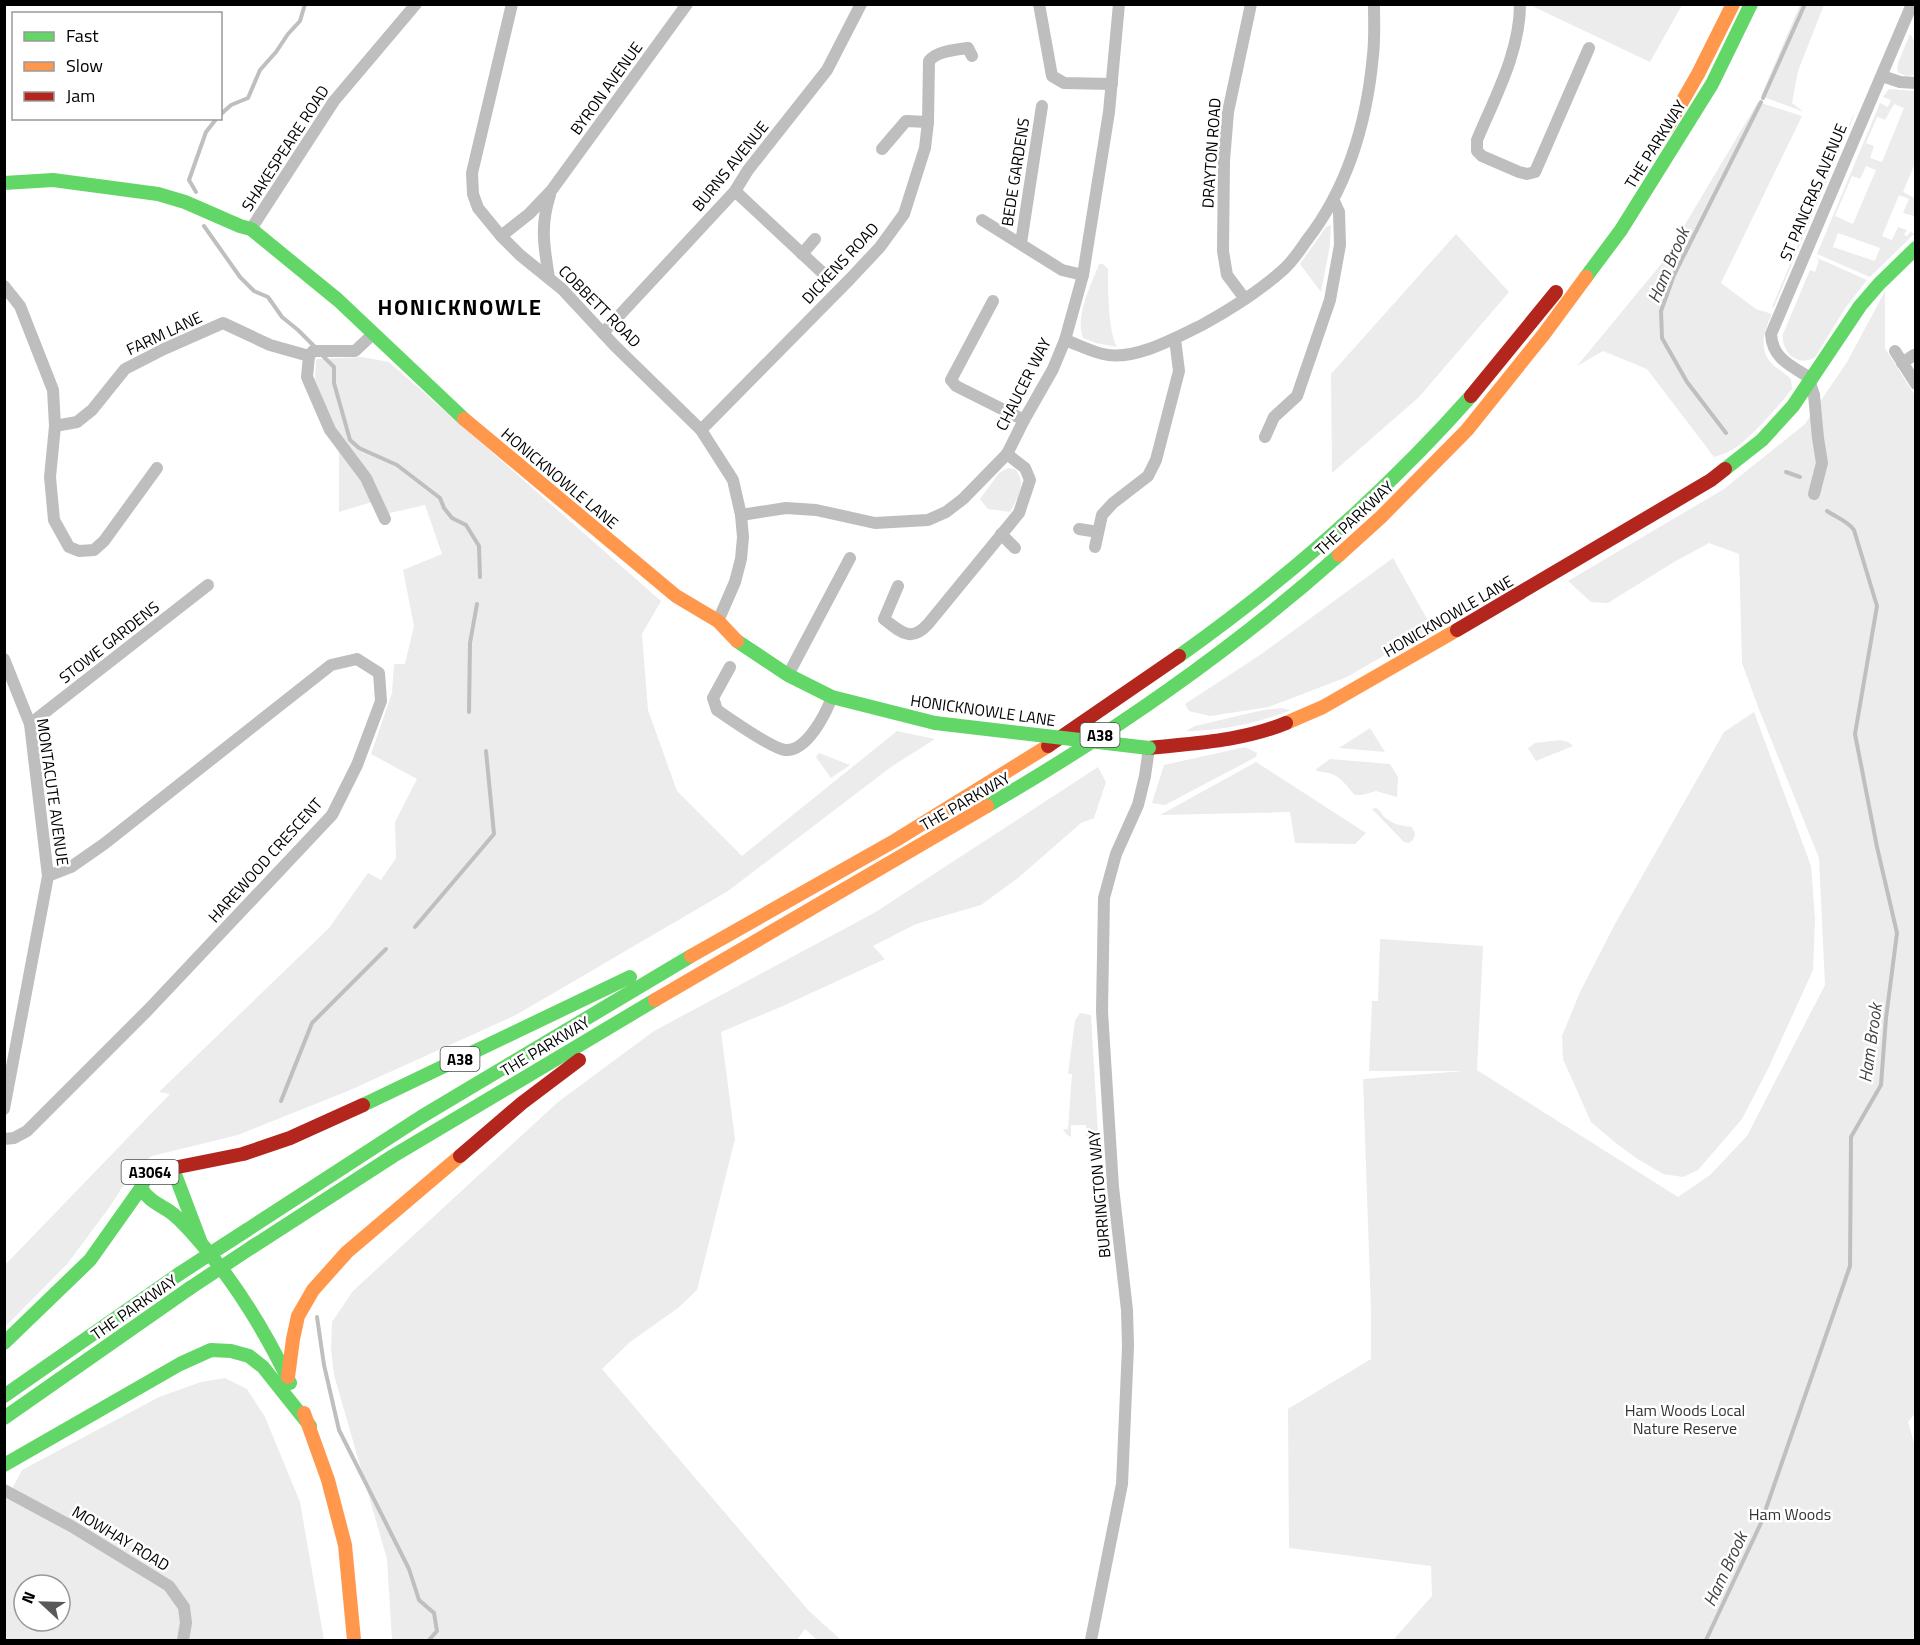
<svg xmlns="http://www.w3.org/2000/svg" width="1920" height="1645" font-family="'Titillium Web',sans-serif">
<rect width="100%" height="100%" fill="#fff"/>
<g fill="#ececec" fill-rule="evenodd">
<path d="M1531,5v-1l151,1 -32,57 -118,-56z"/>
<path d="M1800,5h24l-26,66 -6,32 12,9 -43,-16z"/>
<path d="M1910,34l5,9v32l-9,1 -7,-3 -2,-4 1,-6z"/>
<path d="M1889,89l26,2v72l-12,29 12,6v14l-1,4 -11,-3 6,-14 -10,-4 -17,41 10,4 6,-13 9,3 -3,5 3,1 4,-5 3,3 -44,43 -53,-23 63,-151 8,4 3,-7 -8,-3zM1894,104l10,4 -22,54 -12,-4 4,-12 -8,-3 11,-26 8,3zM1866,166l10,4 -23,54 -18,-8 17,-40 8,3zM1838,233l42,15 -5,13 -42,-14z"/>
<path d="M1758,102l44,14 -81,167 35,26 16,5c-8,17 -14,35 0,50 6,6 14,9 19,15l1,10c-13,17 -42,50 -60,61 -5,3 -12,5 -18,7l-67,-88 -44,-18 -26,15 85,-103z"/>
<path d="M1854,113l-1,5 -79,189h-2z"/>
<path d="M1331,225l-1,20 -9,47 -21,-28 26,-37z"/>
<path d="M1456,234l53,58 -90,105 -87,76 -1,-99z"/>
<path d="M1815,257l52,23 -21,27 -31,50c-17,11 -34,-5 -32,-23l27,-64 5,2 4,-12z"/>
<path d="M1099,264h4l5,5c0,19 0,62 9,78l-21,-4 -13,-5c-8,-23 8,-52 16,-74z"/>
<path d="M1885,291v57l31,49v1015l-8,10 8,28 -1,190h-522l39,-44 -1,-30 -142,-18 -1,-139 83,-50v-48l-8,-232 101,-8h-95l3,-70h6l2,-62 103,7 -6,124 201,127 32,-22 37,-39 78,-151 -6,-127 -59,-146 -18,-49 -3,-109 -30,-11 -35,19 -66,41 -17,-1 -23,-21 156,-92 81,-65 42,-62z"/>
<path d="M362,357l27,5 272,239 -19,33 6,76 29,81 65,65 155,-125 38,8 -44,28 -163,124 -212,124 -168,76 -110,44 -86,21 -18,13 -23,36 -43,58 -63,64v-62l165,-171 -11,-2 170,-164 39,-55 13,7 15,-22 -1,-36 22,-43 -46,-25 21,-61 2,-29h11l9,-38 -11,-56 39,-16 -17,-49 -48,11 -5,-14 -33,10v-58l-7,-28 -17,-47 1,-20z"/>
<path d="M1008,468l7,1c12,13 3,29 -5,43l-22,-3 -8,-10 19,-26z"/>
<path d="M1393,558l39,70 -85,49 -78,30 -59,9 -21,-5 -4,-7 75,-49z"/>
<path d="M1281,708l10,2c-33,13 -69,21 -105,21l9,-5 68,-16z"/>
<path d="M1754,712l57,154 4,53 -2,51 -45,99 -26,50 -44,51 -15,7 -20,-3 -27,-16 -19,-14 -26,-22 -28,-63 -1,-23 18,-44 35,-68 109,-192z"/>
<path d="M1370,728l15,24 -46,-4z"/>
<path d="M1560,740l8,2 5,4 -37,15 -8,-13 7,-5z"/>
<path d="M1245,747l12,6 -1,4 -91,48 -13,-2 12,-38z"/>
<path d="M819,753l31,12 -19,13 -15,-21z"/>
<path d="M1330,759l60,5 8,13 -1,20 -21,-6 -14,4h-7c-8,-8 -14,-19 -26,-22 -5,-1 -9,-1 -14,-3z"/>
<path d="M1256,762l110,71 -11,11 -60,-1 -5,-31 -130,3z"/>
<path d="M1098,767l8,15 -12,36 -13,5 -63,55 -37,27 -65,19 -43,22 12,13 -102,47 -62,26 14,107 -38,151 -19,18 -48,34 -28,27 207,242 32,29h-24l-12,-11 -8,11h-405l-5,-81 -53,-184 -3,-26 1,-27 21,-31 205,-189 96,-71 220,-118z"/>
<path d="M1376,808c5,3 6,8 11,11 8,6 16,7 25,8l3,7 -2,6 -4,3 -5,-1 -32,-33z"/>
<path d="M1080,1013l11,2 7,120 -4,3h-8v-13h-15v12l-5,-3 -3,-5h5l4,-55h-4l7,-53z"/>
<path d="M225,1378l22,11 18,28 35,85 24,138h-319v-142h2l15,-28 137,-73 42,-15zM24,1585h36v36h-36z"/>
</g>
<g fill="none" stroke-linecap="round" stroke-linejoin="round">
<g stroke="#bfbfbf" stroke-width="4">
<path d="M1763,98l42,-94"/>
<path d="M220,115l11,-10 17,-7 12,-28 16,-18 12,-18 12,-13 5,-17"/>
<path d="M196,192l-7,-12 17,-48 11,-14"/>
<path d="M204,226l36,51 14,14 14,6 14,20 16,13 17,17"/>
<path d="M322,355l12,12v16l16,57 9,8 38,17 43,33 4,10 8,10 14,7 13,21 1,31"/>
<path d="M1726,433l-39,-51 -25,-44 -1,-27 13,-36 87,-173"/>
<path d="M1786,472l14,5"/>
<path d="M469,712l1,-69 7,-39"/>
<path d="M415,927l79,-93 -8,-83"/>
<path d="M281,1101l31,-78 74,-74"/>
<path d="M317,1317l7,48 15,65 70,139 10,31 15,13 3,18 -8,9"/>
<path d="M1706,1640l55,-117 89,-257 1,-129 30,-52 5,-67 11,-85 -20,-86 -22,-113 22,-128 -23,-76c-6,-9 -18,-13 -27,-19"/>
</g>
<g stroke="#bebebe" stroke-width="12">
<path d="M512,4l-40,169 1,21 5,14 23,28 19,19 42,34 53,57 86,84 32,50 8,35 2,22 -2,22 -6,23 -17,39"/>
<path d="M1039,4l13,72 12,7 48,1"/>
<path d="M1520,4c0,48 -25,93 -43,136v11l5,5 37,16 8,2 8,-2 54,-124"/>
<path d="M1882,76l18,6 16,1"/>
<path d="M882,149l24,-28 22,1"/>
<path d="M735,191l91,85"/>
<path d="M982,220l80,50 21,5"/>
<path d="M251,229l83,-128 82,-97"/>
<path d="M501,236l28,-22 22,-23 136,-187"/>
<path d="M1021,243l21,-137"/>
<path d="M802,254l13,-15"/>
<path d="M549,278c-5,-32 -9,-52 1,-83"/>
<path d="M4,286l16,20 33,84 2,36 -5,51 4,43 15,27 10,4 15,-1 10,-9 53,-73"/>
<path d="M1245,299l-18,-24 -4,-24 1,-90 4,-49 23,-108"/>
<path d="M993,301l-42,79 5,6 68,34"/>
<path d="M603,333l132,-142 13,-21 79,-100 34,-66"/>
<path d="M1065,340c12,4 25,11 38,14 29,8 73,-16 99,-29 29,-16 58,-34 82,-56 9,-8 16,-19 23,-29 41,-53 60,-119 66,-185 2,-17 1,-34 1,-51"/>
<path d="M1895,351l21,33"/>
<path d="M309,356l-2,21 23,53 36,48 19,41"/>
<path d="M1902,363l12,-8"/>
<path d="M1812,379c-19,-12 -40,-20 -41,-45l141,-330"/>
<path d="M1810,383l4,12 4,43 4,25 -8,31"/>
<path d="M55,426l22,-4 15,-12 33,-41 39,-20 59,-26 47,22 39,11 4,-5h42l18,-17"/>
<path d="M701,430l149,-151 30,-32 24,-33 21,-66 3,-26 1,-61c8,-10 26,-11 39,-13l4,8"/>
<path d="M1265,437l9,-20 23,-21 33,-96 10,-55 -1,-33 -5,-11"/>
<path d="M741,515l45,-7 30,2 59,13 53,-3 18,-8 17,-13 44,-45 17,-34 29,-51 12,-29 18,-65 26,-163 10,-108"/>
<path d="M1079,529l19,3"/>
<path d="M1001,534l14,14"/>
<path d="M1095,547l7,-32 11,-12 35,-27 8,-16 23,-89 -4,-32"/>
<path d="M898,586l-14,33c17,13 27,24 44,5l91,-111 11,-33 -5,-12 -18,-14"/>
<path d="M4,659l26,65 18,152 -44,233"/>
<path d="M730,667l-17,31 4,12c13,9 54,38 68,40 22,2 41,-37 47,-53"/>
<path d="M788,675l62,-117"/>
<path d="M30,724l178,-139"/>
<path d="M4,1139l10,-1 13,-7 121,-121 184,-195 25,-50 24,-64 -2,-28 -22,-14 -26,6 -227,179 -33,23 -23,9"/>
<path d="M4,1490l67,36 98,60 15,21 2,16 -3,17"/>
<path d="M1091,1640l31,-156 6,-138 -1,-36 -14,-123 -11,-176 2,-113 12,-44 22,-49 7,-29 4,-28"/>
</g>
<g stroke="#63d668" stroke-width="14">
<path d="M4,183l49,-3 105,14 27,8 55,24 11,3 87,71 126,119"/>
<path d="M1586,277l35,-47 91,-146 39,-80"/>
<path d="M1725,469l37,-29 31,-34 67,-100 19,-22 37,-36"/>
<path d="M737,641l51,34 44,22 103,26"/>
<path d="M1179,656c107,-76 205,-162 292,-260"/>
<path d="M987,806c124,-72 245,-156 352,-251"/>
<path d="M363,1105l267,-128"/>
<path d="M247,1230l174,-113 270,-161"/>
<path d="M201,1243l-25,-66 -8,-8c-14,0 -22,5 -27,19 7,12 17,16 28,23 9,6 16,14 23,22 41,45 72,96 98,150"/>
<path d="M252,1247l141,-91 262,-156"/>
<path d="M4,1343l86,-83 51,-72"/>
<path d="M4,1396l175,-122"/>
<path d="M4,1418l186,-130"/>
<path d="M4,1465l176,-101 31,-14 20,1 18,5 14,11 47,59"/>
</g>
<g stroke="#ff974d" stroke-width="14">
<path d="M1667,128l31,-54 35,-70"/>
<path d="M464,419l212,177 42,25 19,20"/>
<path d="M1339,555l42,-38 86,-87 77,-96 42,-57"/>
<path d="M1286,723l37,-16 134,-77"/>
<path d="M691,956l205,-116 152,-94"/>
<path d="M655,1000l332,-194"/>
<path d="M288,1377l5,-38 5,-23 15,-26 34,-38 113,-96"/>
<path d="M304,1413l24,67 17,65 9,95"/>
</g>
<g stroke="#b3261e" stroke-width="14">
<path d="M1471,396l85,-104"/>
<path d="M1457,630l254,-150 14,-11"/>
<path d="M1048,746l131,-90"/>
<path d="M1149,748c46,-5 94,-7 137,-25"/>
<path d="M460,1156l62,-53 57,-43"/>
<path d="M168,1169l75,-15 47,-16 73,-33"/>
</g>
<g stroke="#63d668" stroke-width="14">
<path d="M935,723l214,25"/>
<path d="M179,1274l68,-44"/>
<path d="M190,1288l62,-41"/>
</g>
</g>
<g text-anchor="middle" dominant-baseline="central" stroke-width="5" stroke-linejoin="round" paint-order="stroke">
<g fill="#fff" stroke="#4c4c4c" stroke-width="1.5">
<rect x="1080.5" y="723" width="39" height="24" rx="4.5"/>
<rect x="440.5" y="1047" width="39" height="24" rx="4.5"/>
<rect x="121.5" y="1160" width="57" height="24" rx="4.5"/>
</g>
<g font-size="15" font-weight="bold" fill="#000">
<text x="1100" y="735">A38</text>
<text x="460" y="1059">A38</text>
<text x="150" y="1172">A3064</text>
</g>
<g font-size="16" fill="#000" stroke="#fff">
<text transform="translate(606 88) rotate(-54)">BYRON AVENUE</text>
<text transform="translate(1655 144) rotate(-58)">THE PARKWAY</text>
<text transform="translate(285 148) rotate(-57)">SHAKESPEARE ROAD</text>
<text transform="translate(1211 153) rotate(-86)">DRAYTON ROAD</text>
<text transform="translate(730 166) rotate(-51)">BURNS AVENUE</text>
<text transform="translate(1015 172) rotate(-81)">BEDE GARDENS</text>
<text transform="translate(1813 192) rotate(-67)">ST PANCRAS AVENUE</text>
<text transform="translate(840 263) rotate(-47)">DICKENS ROAD</text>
<text transform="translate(600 306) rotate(45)">COBBETT ROAD</text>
<text transform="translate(164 333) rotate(-25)">FARM LANE</text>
<text transform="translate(1023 384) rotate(-63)">CHAUCER WAY</text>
<text transform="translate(560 478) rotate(40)">HONICKNOWLE LANE</text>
<text transform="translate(1354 518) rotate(-43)">THE PARKWAY</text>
<text transform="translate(1448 616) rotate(-30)">HONICKNOWLE LANE</text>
<text transform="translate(109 642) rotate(-38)">STOWE GARDENS</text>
<text transform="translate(983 710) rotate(8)">HONICKNOWLE LANE</text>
<text transform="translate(53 792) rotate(82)">MONTACUTE AVENUE</text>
<text transform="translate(965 801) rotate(-30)">THE PARKWAY</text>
<text transform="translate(265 860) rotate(-48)">HAREWOOD CRESCENT</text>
<text transform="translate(545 1046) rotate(-31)">THE PARKWAY</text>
<text transform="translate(1099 1194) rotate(-95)">BURRINGTON WAY</text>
<text transform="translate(134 1307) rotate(-35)">THE PARKWAY</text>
<text transform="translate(121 1538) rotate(31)">MOWHAY ROAD</text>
</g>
<g font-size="16" fill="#333" stroke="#fff">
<text x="1685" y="1410">Ham Woods Local<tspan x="1685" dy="18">Nature Reserve</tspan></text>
<text x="1790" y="1514">Ham Woods</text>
</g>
<g font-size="18" font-style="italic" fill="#444" stroke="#fff">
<text transform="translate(1668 265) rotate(-67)">Ham Brook</text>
<text transform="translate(1870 1043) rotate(-82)">Ham Brook</text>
<text transform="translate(1725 1569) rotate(-65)">Ham Brook</text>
</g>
<g font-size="22" font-weight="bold" letter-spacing="1.5" fill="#000" stroke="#fff">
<text x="460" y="307">HONICKNOWLE</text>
</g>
</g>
<rect width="1920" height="1645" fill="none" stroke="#000000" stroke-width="12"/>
<rect x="12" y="12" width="210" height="108" fill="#ffffff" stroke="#999999" stroke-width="1.5"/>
<rect x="24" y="32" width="30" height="9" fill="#63d668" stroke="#999999" stroke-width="1.5"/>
<text x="66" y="42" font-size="18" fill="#000000">Fast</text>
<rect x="24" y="62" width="30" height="9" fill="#ff974d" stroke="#999999" stroke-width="1.5"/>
<text x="66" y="72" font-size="18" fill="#000000">Slow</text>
<rect x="24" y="92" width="30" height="9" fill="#b3261e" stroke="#999999" stroke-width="1.5"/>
<text x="66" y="102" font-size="18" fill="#000000">Jam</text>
<g transform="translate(42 1603) rotate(292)"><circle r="28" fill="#ffffff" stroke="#999999" stroke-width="1.5"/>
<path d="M0-4.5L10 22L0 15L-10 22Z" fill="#595959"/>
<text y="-9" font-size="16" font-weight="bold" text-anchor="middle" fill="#000000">N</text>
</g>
</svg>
